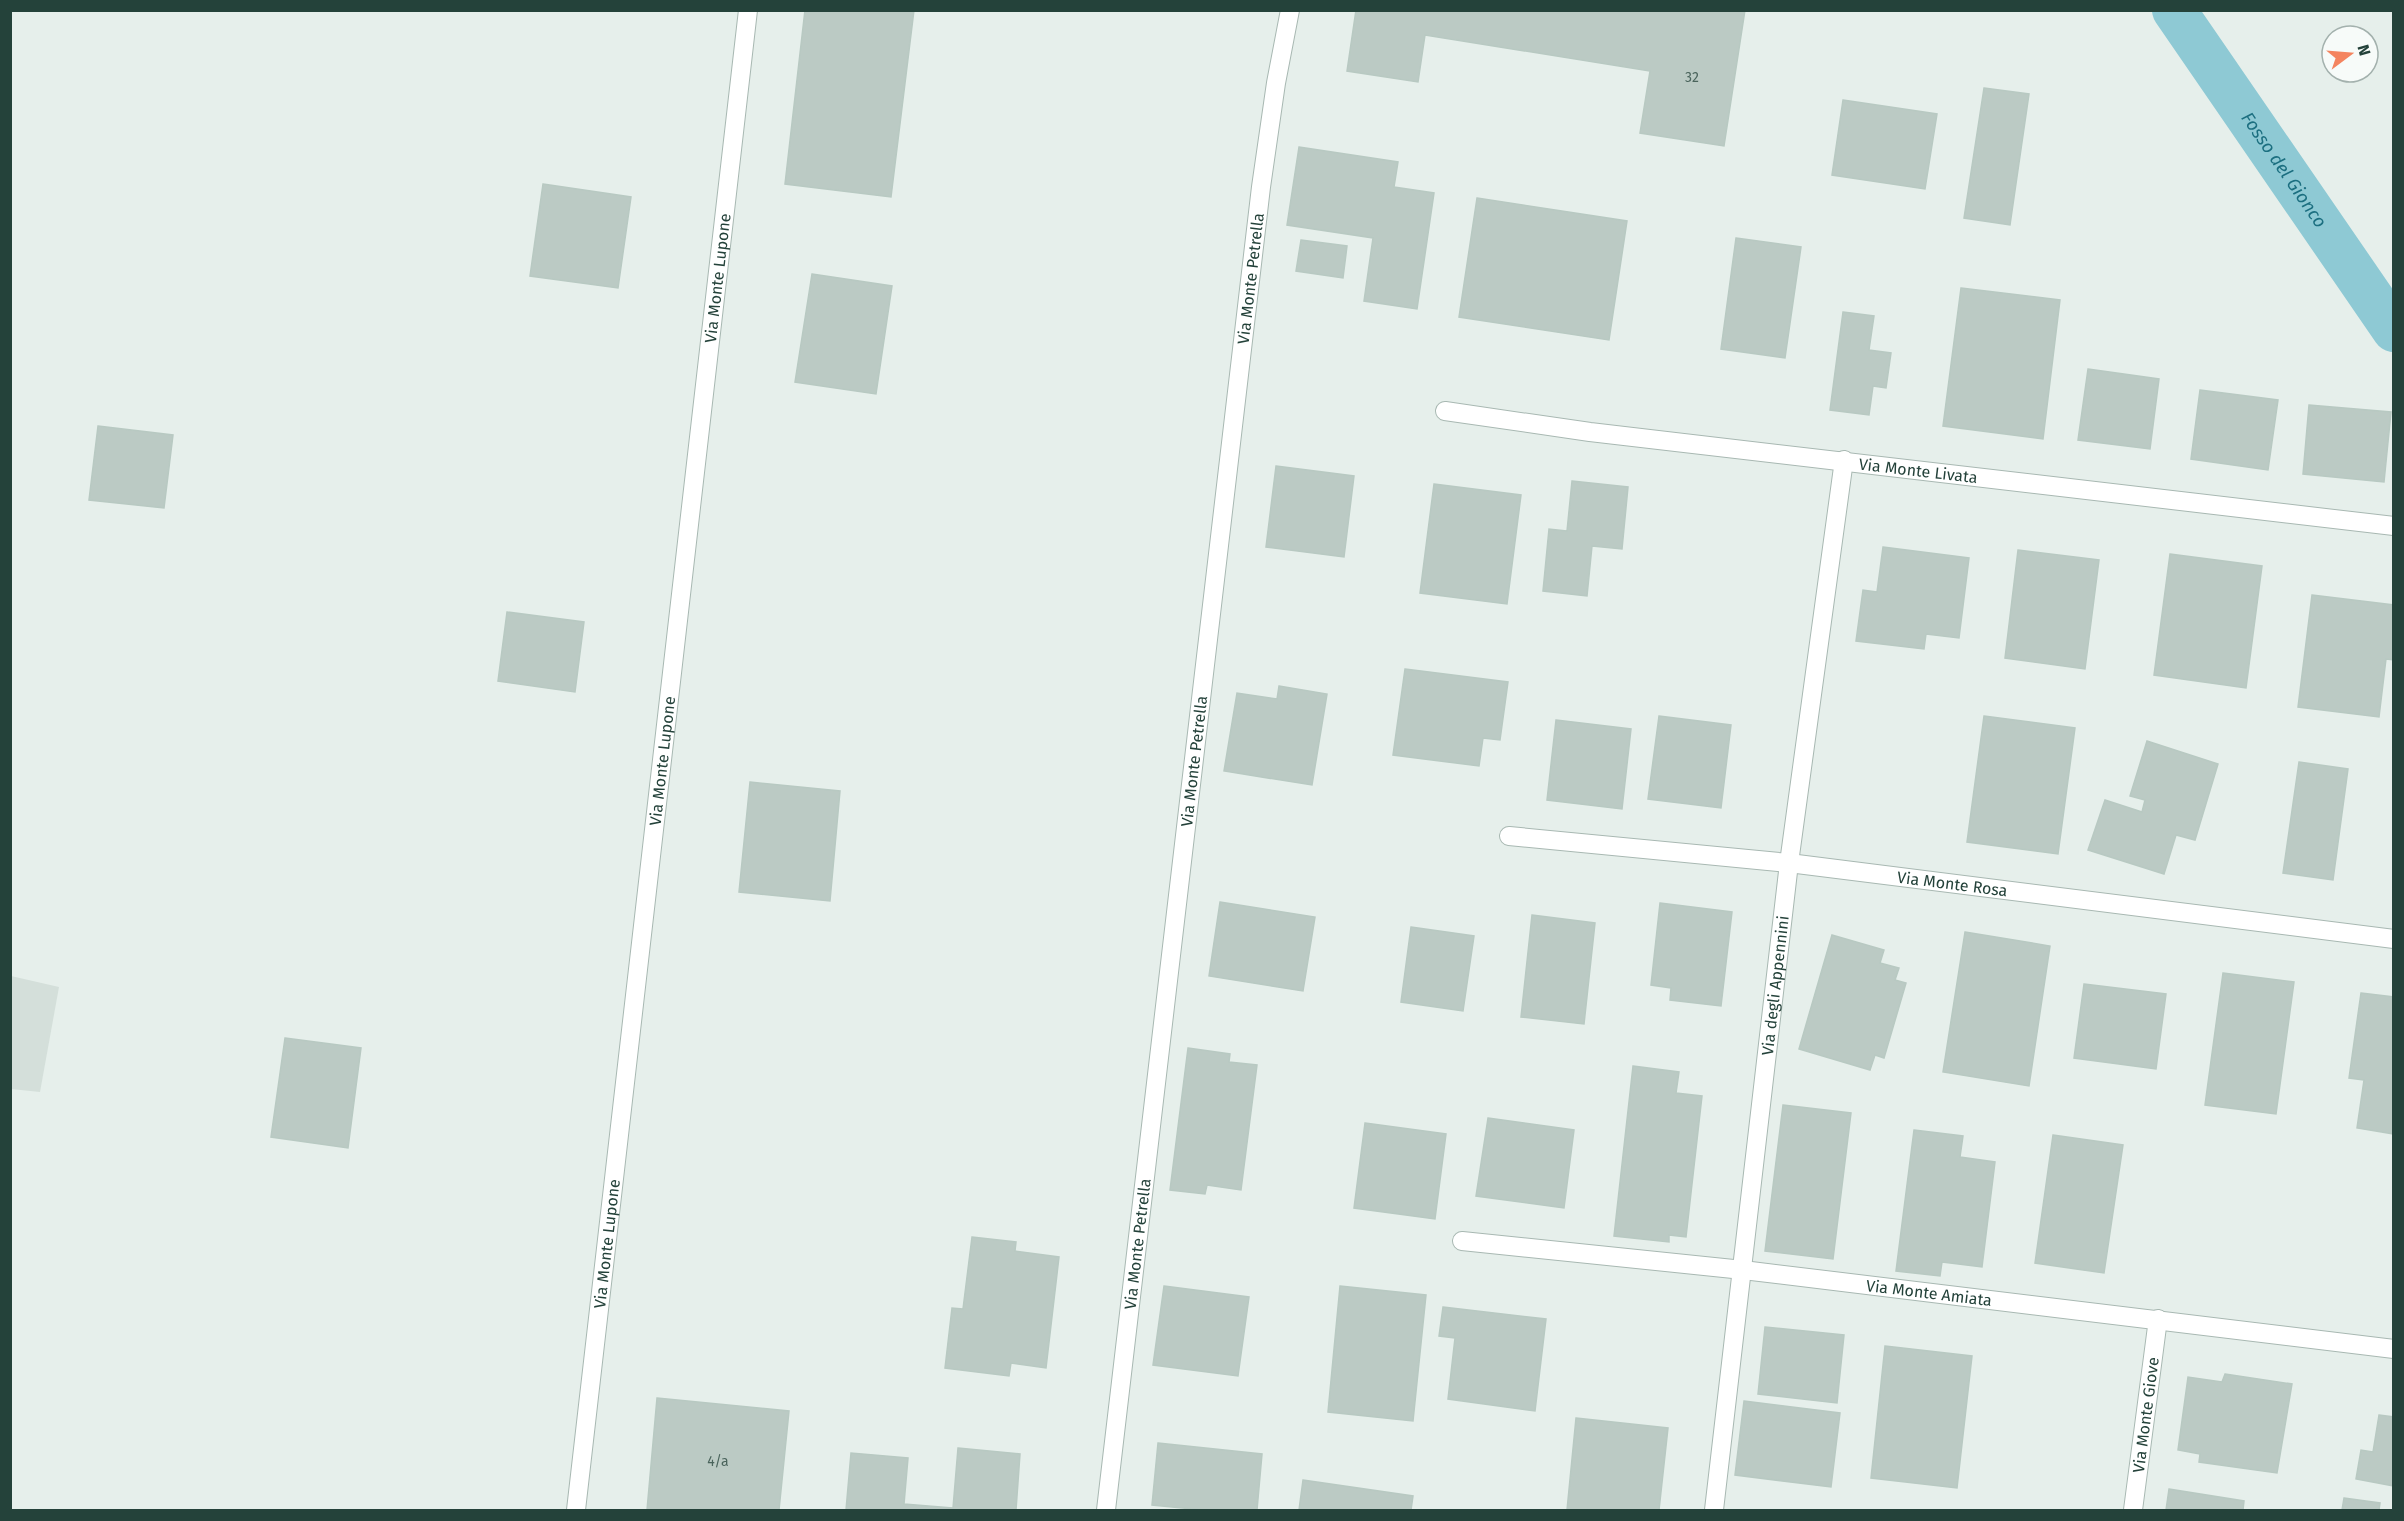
<svg xmlns="http://www.w3.org/2000/svg" width="2404" height="1521" font-family="'Fira Sans',sans-serif">
<rect width="100%" height="100%" fill="#e6efeb"/>
<path fill="#d4dfda" d="M11,976l48,11 -19,105 -29,-3z"/>
<g fill="none" stroke-linecap="round" stroke-linejoin="round">
<path stroke="#8ec9d4" stroke-width="44" id="s1" d="M2174,10l220,320"/>
</g>
<g fill="#bbcac4" stroke="#b8c9c2" stroke-width="1.5">
<path d="M805,10h109l-23,187 -106,-13z"/>
<path d="M1356,10h389l-21,136 -84,-13 10,-62 -225,-36 -7,47 -71,-11z"/>
<path d="M1984,88l45,6 -19,131 -46,-7z"/>
<path d="M1843,100l94,14 -12,75 -93,-14z"/>
<path d="M1299,147l99,15 -4,25 40,6 -17,116 -53,-8 9,-63 -86,-13z"/>
<path d="M543,184l88,13 -13,91 -88,-12z"/>
<path d="M1477,198l150,23 -18,119 -150,-23z"/>
<path d="M1736,238l65,9 -16,111 -64,-9z"/>
<path d="M1301,240l46,6 -4,32 -47,-7z"/>
<path d="M812,274l80,12 -16,108 -81,-12z"/>
<path d="M1961,288l99,12 -17,139 -100,-13z"/>
<path d="M1843,312l31,4 -5,34 22,3 -5,35 -13,-2 -4,29 -39,-5z"/>
<path d="M2088,369l71,10 -9,70 -72,-9z"/>
<path d="M2200,390l78,10 -10,70 -77,-11z"/>
<path d="M2309,405l82,7 -7,70 -81,-8z"/>
<path d="M98,426l75,9 -9,73 -75,-8z"/>
<path d="M1276,466l78,10 -10,81 -78,-10z"/>
<path d="M1572,481l56,6 -6,62 -30,-3 -5,50 -44,-5 6,-62 18,2z"/>
<path d="M1434,484l87,11 -14,109 -87,-11z"/>
<path d="M1883,547l86,11 -10,80 -33,-4 -2,15 -68,-8 7,-51 14,2z"/>
<path d="M2018,550l81,10 -14,109 -80,-11z"/>
<path d="M2170,554l92,12 -16,122 -92,-13z"/>
<path d="M2312,595l82,10v55l-8,-1 -7,58 -81,-10z"/>
<path d="M507,612l77,10 -9,70 -77,-11z"/>
<path d="M1405,669l103,13 -8,58 -17,-2 -4,28 -86,-11z"/>
<path d="M1279,686l48,8 -15,91 -88,-14 13,-78 40,6z"/>
<path d="M1659,716l72,9 -10,83 -73,-9z"/>
<path d="M1984,716l91,12 -17,126 -91,-12z"/>
<path d="M1556,720l75,9 -9,80 -75,-9z"/>
<path d="M2147,741l71,23 -23,76 -19,-5 -12,39 -76,-24 17,-50 37,12 3,-12 -15,-4z"/>
<path d="M2299,762l49,7 -15,111 -50,-7z"/>
<path d="M750,782l90,9 -10,110 -91,-9z"/>
<path d="M1220,902l95,15 -12,74 -94,-15z"/>
<path d="M1660,903l72,9 -11,94 -51,-6 1,-12 -20,-3z"/>
<path d="M1532,915l63,8 -11,101 -63,-7z"/>
<path d="M1411,927l63,9 -11,75 -62,-9z"/>
<path d="M1965,932l85,14 -21,140 -86,-14z"/>
<path d="M1832,935l52,15 -4,13 19,5 -4,12 11,3 -22,75 -9,-3 -5,15 -71,-21z"/>
<path d="M2223,973l71,9 -18,132 -71,-9z"/>
<path d="M2084,984l82,10 -10,75 -82,-11z"/>
<path d="M2361,993l33,4v137l-37,-6 7,-48 -15,-2z"/>
<path d="M285,1038l76,10 -13,100 -77,-11z"/>
<path d="M1188,1048l42,6 -1,8 28,3 -16,125 -34,-5 -2,9 -35,-4z"/>
<path d="M1633,1066l46,6 -3,21 26,3 -16,141 -17,-2v7l-55,-6z"/>
<path d="M1783,1105l68,8 -18,146 -68,-8z"/>
<path d="M1488,1118l86,12 -10,78 -88,-12z"/>
<path d="M1365,1123l81,11 -11,85 -81,-11z"/>
<path d="M1914,1130l49,6 -3,21 35,5 -13,105 -40,-5 -2,14 -44,-5z"/>
<path d="M2053,1135l70,10 -19,128 -69,-10z"/>
<path d="M972,1237l44,5 -1,9 44,6 -13,111 -35,-5 -2,13 -64,-8 7,-60 11,1z"/>
<path d="M1164,1286l85,11 -11,79 -85,-11z"/>
<path d="M1340,1286l86,9 -13,126 -85,-9z"/>
<path d="M1443,1307l103,12 -11,92 -87,-12 7,-61 -16,-2z"/>
<path d="M1765,1327l79,8 -7,68 -79,-9z"/>
<path d="M1885,1346l87,10 -15,132 -86,-10z"/>
<path d="M2225,1374l67,10 -15,89 -78,-11 1,-8 -22,-4 10,-73 34,5z"/>
<path d="M657,1398l132,13 -10,99h-132z"/>
<path d="M1744,1401l96,12 -9,74 -96,-12z"/>
<path d="M2379,1415l15,2v69l-38,-7 5,-29 12,2z"/>
<path d="M1576,1418l92,10 -9,82h-92z"/>
<path d="M1158,1443l104,11 -5,56h-54l-51,-5z"/>
<path d="M958,1448l62,6 -4,56h-170l5,-57 57,5 -4,46 49,4z"/>
<path d="M1303,1480l110,16 -2,14h-112z"/>
<path d="M2169,1489l75,12 -1,9h-77z"/>
<path d="M2344,1498l36,5 -1,7h-37z"/>
</g>
<g fill="none" stroke-linecap="round" stroke-linejoin="round">
<defs>
<g id="street">
<path id="s2" d="M1445,411l145,21 804,94"/>
<path id="s3" d="M1509,836l280,27 605,76"/>
<path id="s4" d="M1462,1241l281,29 651,79"/>
<path id="s5" d="M576,1510l172,-1500"/>
<path id="s6" d="M1106,1510l155,-1323 15,-104 14,-73"/>
<path id="s7" d="M1714,1510l75,-647 55,-403"/>
<path id="s8" d="M2133,1510l25,-191"/>
</g>
</defs>
<use href="#street" stroke="#a8b8b2" stroke-width="20"/>
<use href="#street" stroke="#fff" stroke-width="18"/>
</g>
<g text-anchor="middle" dominant-baseline="central" stroke-width="4.5" stroke-linejoin="round" paint-order="stroke">
<g font-size="14" fill="#4a645c">
<text x="1692" y="77">32</text>
<text x="718" y="1461">4/a</text>
</g>
<g font-size="16" fill="#24423a" stroke="#f7fbf9">
<text stroke="none"><textPath href="#s6" startOffset="1240">Via Monte Petrella</textPath></text>
<text stroke="none"><textPath href="#s5" startOffset="1240">Via Monte Lupone</textPath></text>
<text stroke="none"><textPath href="#s2" startOffset="477">Via Monte Livata</textPath></text>
<text stroke="none"><textPath href="#s5" startOffset="754">Via Monte Lupone</textPath></text>
<text stroke="none"><textPath href="#s6" startOffset="754">Via Monte Petrella</textPath></text>
<text stroke="none"><textPath href="#s3" startOffset="446">Via Monte Rosa</textPath></text>
<text stroke="none"><textPath href="#s7" startOffset="528">Via degli Appennini</textPath></text>
<text stroke="none"><textPath href="#s5" startOffset="268">Via Monte Lupone</textPath></text>
<text stroke="none"><textPath href="#s6" startOffset="268">Via Monte Petrella</textPath></text>
<text stroke="none"><textPath href="#s4" startOffset="470">Via Monte Amiata</textPath></text>
<text stroke="none"><textPath href="#s8" startOffset="96">Via Monte Giove</textPath></text>
</g>
<g font-size="18" font-style="italic" fill="#1c6f80" stroke="#f7fbf9">
<text stroke="none"><textPath href="#s1" startOffset="194">Fosso del Gionco</textPath></text>
</g>
</g>
<rect width="2404" height="1521" fill="none" stroke="#24423a" stroke-width="24"/>
<g transform="translate(2350 54) rotate(74)"><circle r="28" fill="#f7fbf9" stroke="#a3b1ad" stroke-width="1.5"/>
<path d="M0-4.5L10 22L0 15L-10 22Z" fill="#f4845f"/>
<text y="-9" font-size="16" font-weight="bold" text-anchor="middle" fill="#24423a">N</text>
</g>
</svg>
